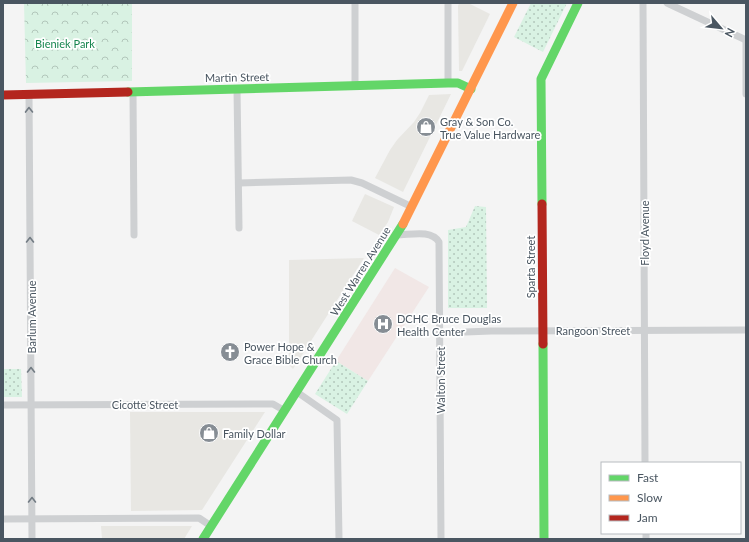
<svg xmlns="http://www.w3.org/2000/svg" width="749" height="542" font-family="Lato,sans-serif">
<defs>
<pattern id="grass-dots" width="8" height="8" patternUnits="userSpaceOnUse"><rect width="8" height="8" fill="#d9f2e3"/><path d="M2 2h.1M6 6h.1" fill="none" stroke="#b2c7bb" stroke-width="1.8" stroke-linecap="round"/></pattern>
<pattern id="park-crowns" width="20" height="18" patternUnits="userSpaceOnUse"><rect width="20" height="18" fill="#d9f2e3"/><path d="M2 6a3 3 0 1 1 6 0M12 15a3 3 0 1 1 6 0" fill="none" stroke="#b2c7bb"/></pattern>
</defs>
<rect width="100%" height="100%" fill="#f4f4f4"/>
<g fill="#e8e7e3">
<path d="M459,3h9l22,11 -28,57h-3l-1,-65z"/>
<path d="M451,94l-48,98 -28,-14 15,-28 7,-10 17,-18 6,-9 9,-18z"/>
<path d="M365,194l29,13 -6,15 -9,13 -27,-14z"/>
<path d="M364,258l-71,111 -4,-4v-105z"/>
<path d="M130,412h135l-63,98 -71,1z"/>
<path d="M101,526h91l-8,13h-82z"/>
</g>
<path fill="#f1e7e6" d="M395,268l34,19 -61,94 -32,-20z"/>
<g fill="url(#grass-dots)">
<path d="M531,3h36l-24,49 -29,-15z"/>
<path d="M475,206l11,1 1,101h-39v-78l18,-3z"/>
<path d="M336,361l32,20 -21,33 -32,-20z"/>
<path d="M3,369h18l1,28h-19z"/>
</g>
<path fill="url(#park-crowns)" d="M24,3h108v78l-106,2z"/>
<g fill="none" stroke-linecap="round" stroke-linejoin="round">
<g stroke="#ced0d2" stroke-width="7">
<path d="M448,3v80"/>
<path d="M643,3l2,460"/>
<path d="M667,3l79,37"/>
<path d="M746,40v54"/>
<path d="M355,86v-83"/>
<path d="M237,89l2,139"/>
<path d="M133,92l1,143"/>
<path d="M29,94l3,445"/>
<path d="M239,183l112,-3 11,3 50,24"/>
<path d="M397,235c13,0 34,-6 42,7l2,297"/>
<path d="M440,333l51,-2 255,-1"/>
<path d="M297,392l40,28 2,119"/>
<path d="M3,405l270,-1 12,7"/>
<path d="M3,519l196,-1 12,8"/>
<path d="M646,533v6"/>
</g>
<g stroke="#63d668" stroke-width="9">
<path d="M128,92l320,-9h10l13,6"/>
<path d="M542,204l-1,-125 37,-76"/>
<path d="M543,344l1,195"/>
<path d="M203,539l200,-315"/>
</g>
<path stroke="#ff974d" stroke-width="9" d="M403,224l110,-221"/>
<g stroke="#b3261e" stroke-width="9">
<path d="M3,95l125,-3"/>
<path d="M542,204l1,140"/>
</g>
</g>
<defs><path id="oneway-chevron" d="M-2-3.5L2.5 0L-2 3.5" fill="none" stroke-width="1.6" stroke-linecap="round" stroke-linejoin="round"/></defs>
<g stroke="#727b83">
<use href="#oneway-chevron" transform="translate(29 110) rotate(-91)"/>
<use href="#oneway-chevron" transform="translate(30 240) rotate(-90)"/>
<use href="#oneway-chevron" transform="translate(31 370) rotate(-90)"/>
<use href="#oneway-chevron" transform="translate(32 500) rotate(-90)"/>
</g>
<defs>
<symbol id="shop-disc" viewBox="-11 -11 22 22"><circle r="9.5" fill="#868d94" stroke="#fff"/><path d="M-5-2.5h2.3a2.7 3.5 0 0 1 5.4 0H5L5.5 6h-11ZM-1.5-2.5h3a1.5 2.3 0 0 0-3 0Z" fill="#fff"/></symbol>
<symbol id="hospital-disc" viewBox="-11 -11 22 22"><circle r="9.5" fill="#868d94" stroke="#fff"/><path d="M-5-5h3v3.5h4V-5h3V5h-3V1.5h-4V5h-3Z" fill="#fff"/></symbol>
<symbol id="church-disc" viewBox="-11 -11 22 22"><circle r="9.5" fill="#868d94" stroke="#fff"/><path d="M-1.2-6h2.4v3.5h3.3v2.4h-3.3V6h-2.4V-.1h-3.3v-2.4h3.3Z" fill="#fff"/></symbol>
</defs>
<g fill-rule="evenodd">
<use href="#shop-disc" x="415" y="116" width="22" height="22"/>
<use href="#hospital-disc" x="372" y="313" width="22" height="22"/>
<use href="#church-disc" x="219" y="341" width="22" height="22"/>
<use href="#shop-disc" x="198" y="422" width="22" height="22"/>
</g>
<g text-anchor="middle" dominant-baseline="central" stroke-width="3.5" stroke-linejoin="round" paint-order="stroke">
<g font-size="11" fill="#17864f" stroke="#fff">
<text x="65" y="43">Bieniek Park</text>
</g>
<g font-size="11" fill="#4a5661" stroke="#fff">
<text transform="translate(237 77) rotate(-1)">Martin Street</text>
<text transform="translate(644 233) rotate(-90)">Floyd Avenue</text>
<text transform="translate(530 267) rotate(-90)">Sparta Street</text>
<text transform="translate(360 271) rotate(-58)">West Warren Avenue</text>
<text transform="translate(31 317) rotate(-90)">Barlum Avenue</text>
<text x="593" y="330">Rangoon Street</text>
<text transform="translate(440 380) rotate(-90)">Walton Street</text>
<text x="145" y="404">Cicotte Street</text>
</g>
<g font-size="11" fill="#4a5661" stroke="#fff" text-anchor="start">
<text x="440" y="121">Gray &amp; Son Co.<tspan x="440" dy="13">True Value Hardware</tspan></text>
<text x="397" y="318">DCHC Bruce Douglas<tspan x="397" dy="13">Health Center</tspan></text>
<text x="244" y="346">Power Hope &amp;<tspan x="244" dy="13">Grace Bible Church</tspan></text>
<text x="223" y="433">Family Dollar</text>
</g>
</g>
<rect width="749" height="542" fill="none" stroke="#4a5661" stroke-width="8"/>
<rect x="601" y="462" width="140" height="72" fill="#ffffff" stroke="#b7bbc0"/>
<rect x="609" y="475" width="20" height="6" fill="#63d668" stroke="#b7bbc0"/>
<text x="637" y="482" font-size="12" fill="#4a5661">Fast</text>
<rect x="609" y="495" width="20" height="6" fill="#ff974d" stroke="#b7bbc0"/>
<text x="637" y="502" font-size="12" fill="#4a5661">Slow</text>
<rect x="609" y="515" width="20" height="6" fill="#b3261e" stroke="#b7bbc0"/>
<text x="637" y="522" font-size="12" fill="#4a5661">Jam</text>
<g transform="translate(721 28) rotate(118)" stroke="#ffffff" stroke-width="3" paint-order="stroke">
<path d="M0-3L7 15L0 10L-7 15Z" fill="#4a5661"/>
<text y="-6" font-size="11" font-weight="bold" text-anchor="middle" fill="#4a5661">N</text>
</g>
</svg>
